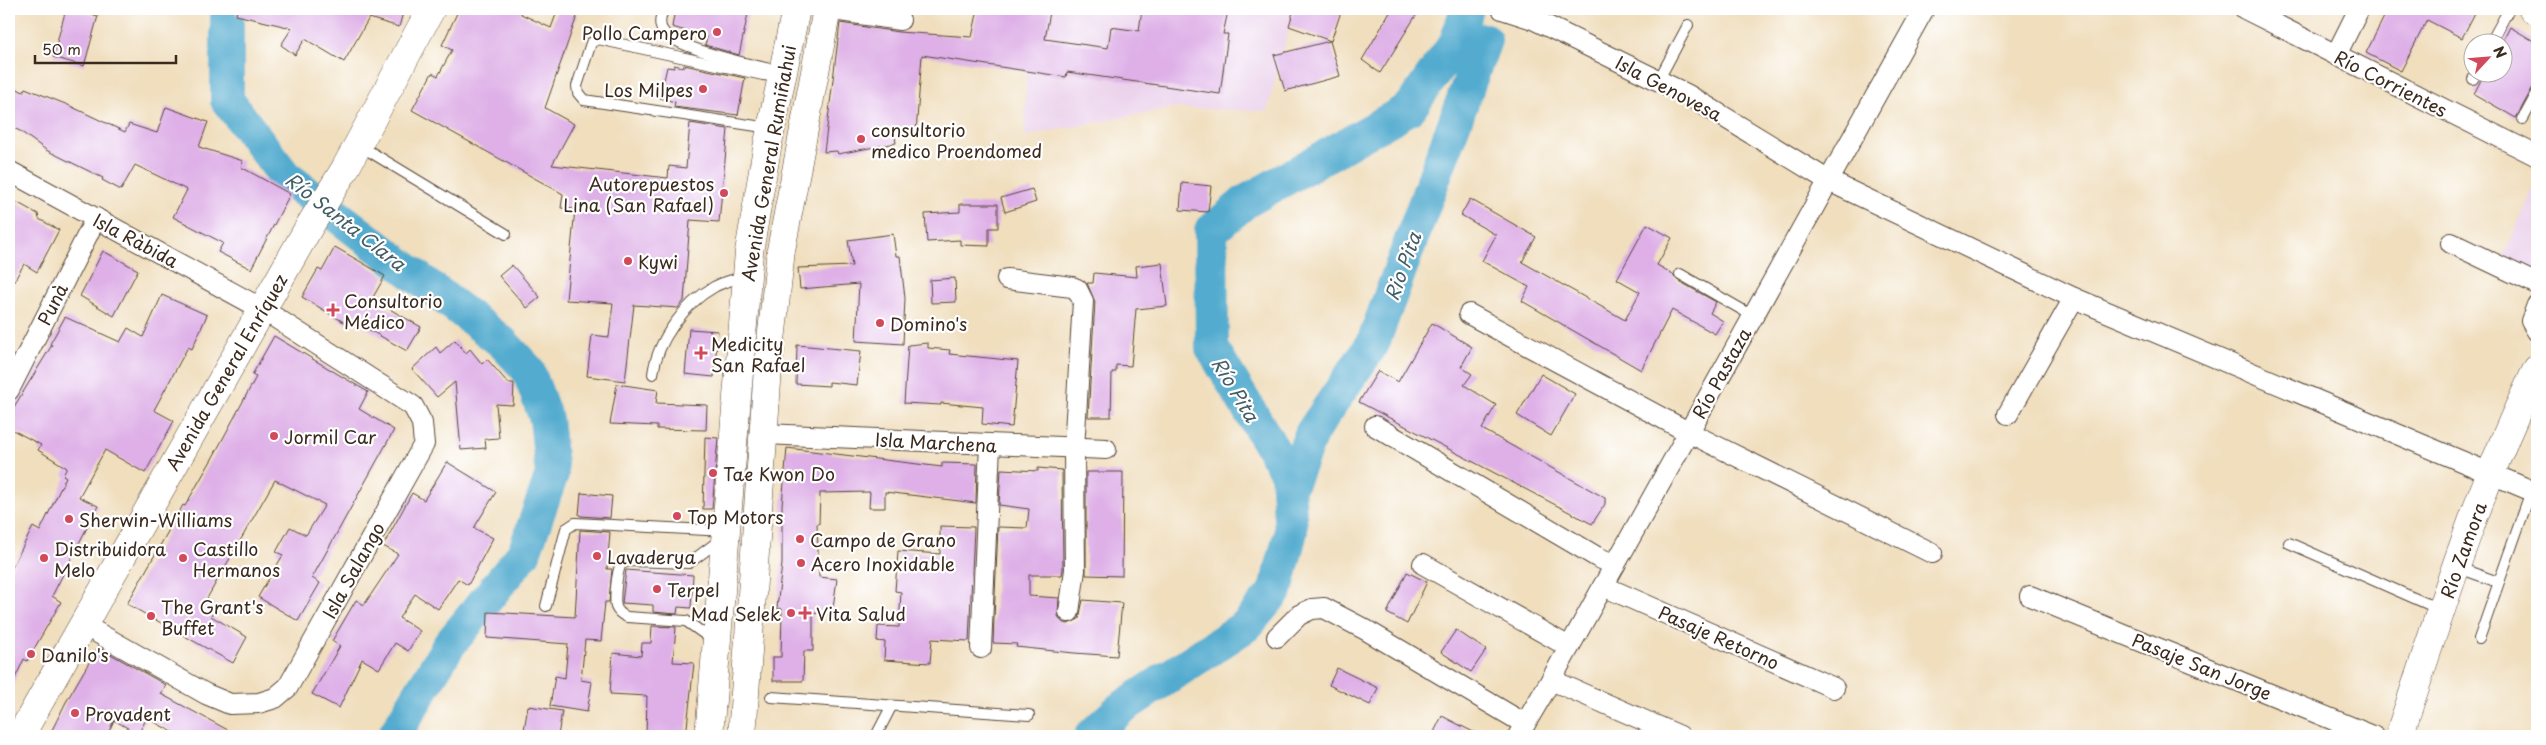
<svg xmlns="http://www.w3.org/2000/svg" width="2546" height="745" font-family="'Playpen Sans',sans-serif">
<rect width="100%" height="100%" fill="#fff"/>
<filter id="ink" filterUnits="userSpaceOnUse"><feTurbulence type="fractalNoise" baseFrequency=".02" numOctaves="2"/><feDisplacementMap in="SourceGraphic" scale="10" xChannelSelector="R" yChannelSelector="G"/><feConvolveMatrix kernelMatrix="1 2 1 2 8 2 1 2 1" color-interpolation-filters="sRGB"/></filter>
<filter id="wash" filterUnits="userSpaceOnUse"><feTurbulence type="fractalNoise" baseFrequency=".0096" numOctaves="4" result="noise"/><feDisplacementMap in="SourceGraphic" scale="20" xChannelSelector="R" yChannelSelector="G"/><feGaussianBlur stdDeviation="1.12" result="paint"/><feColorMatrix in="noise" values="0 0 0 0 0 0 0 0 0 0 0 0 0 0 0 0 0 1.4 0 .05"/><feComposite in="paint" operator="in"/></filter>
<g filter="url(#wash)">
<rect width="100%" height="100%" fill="#f0debd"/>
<g fill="#ebd1eb">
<path d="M1036,9h258l-27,102 -95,-3 -147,28 1,-65z"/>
<path d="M2537,180v92l-34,-15z"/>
</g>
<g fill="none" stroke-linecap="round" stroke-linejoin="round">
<g stroke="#52abcf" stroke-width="34">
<path d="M227,9v91l58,76 217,166 26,28 18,49 6,55 -28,79 -75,92 -55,91"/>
<path d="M1293,480l19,-48 61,-89 112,-303"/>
<path d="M1091,736l29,-27 127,-84 29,-35 15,-59 -4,-58 -75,-125 -1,-117 34,-29 165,-94 46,-66 11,-33"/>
</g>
</g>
<g id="blocks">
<g fill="#deb0e7">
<path d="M66,9l32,7 -14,50 -31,-9z"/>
<path d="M237,9h167l-5,18 -30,-9 -25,44 -39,-23 -10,16 -14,-10 11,-17 -56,-13z"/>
<path d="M459,9h64l-2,5 30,14 7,-19 19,7 -32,92 29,16 -22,41 116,13 1,-12 17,2 4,-45 38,6 -9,93 -29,-2 -6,81 -6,7 -44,-3 -9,76 -38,-5 5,-41 17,2 4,-34 -47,-3 9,-91 -14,-1 2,-14 -151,-84 20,-37 6,3 14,-26 -10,-5z"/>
<path d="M675,9h74l-10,46 -34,-10 2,-8 -35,-10z"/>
<path d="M978,9h56l16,3 -5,27 63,9 3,-21 28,4 3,-22h74l12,2 -5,23h5l-8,60 -153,-22 -1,5 -144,-22 -6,77 -22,-2 2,13 -58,11 -1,-3 -13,1 16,-129 58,9 74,5z"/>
<path d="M1294,9h48l-11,32 -42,-15z"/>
<path d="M1392,9h28l-40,64 -18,-13z"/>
<path d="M2388,9h89l-15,29 -35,-18 -26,51 -35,-18z"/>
<path d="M2510,27l27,16v37l-21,38 -42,-24 11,-22h19v-33z"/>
<path d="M1330,41l10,35 -55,15 -11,-36z"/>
<path d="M674,65l9,2 1,-2 61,13 -7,37 -64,-8 1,-5 -15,-4 7,-31 7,1z"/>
<path d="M9,84l14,8 2,-4 43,17 57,27 4,-8 28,9 9,-26 42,15 -9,25 44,14 -2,6 49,27 -39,75 -33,-17 5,-9 -50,-26 14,-27 -52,-25 -14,25 -19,-10 1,-2 -57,-28 -26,-19 -11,-5z"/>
<path d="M1182,183l29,3 -3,26 -28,-2z"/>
<path d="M1032,189l4,13 -31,10 -4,-14z"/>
<path d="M9,198l29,16 1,5 20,11 -22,42 -13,-8 -15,26z"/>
<path d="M1470,199l66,38 -14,25 103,58 15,-28 -23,-13 30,-55 25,14 -15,27 16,9 4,6 39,22 -6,11 13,8 -8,13 -43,-24 -31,60 -119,-69 7,-14 -47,-26 14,-26 -35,-20z"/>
<path d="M960,204h38v24h-9v18l-29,-1v-5l-33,2 -2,-28 35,-2z"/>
<path d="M893,234l3,22h4l5,42 -2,46 -47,-3 3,-57 -59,5 -2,-21 54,-2 -4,-26z"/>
<path d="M335,247l50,29 -13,23 49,28 -14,24 -57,-32 -3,5 -45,-27 16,-28 4,2z"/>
<path d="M103,251l35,19 -24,46 -34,-20z"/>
<path d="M1162,263l5,43 -31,3 -5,57 -15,-1v7h-4l-1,45h-23l7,-115 -8,-19h6l1,-10 43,4 -1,-11z"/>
<path d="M512,265l28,32 -13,11 -28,-32z"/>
<path d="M955,278l1,24 -25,1 -1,-23z"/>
<path d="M162,295l45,20 -15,34 -4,-2 -34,63 20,11 -29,52 -40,-23 -26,47 19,9 -46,90 9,6 -34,59 -3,-2 -15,32v-118l24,-46 7,4 26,-54 -3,-2 4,-7 -29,-18 3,-5 -32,-17v-13l43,-70 -2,-1 15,-27 55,25 8,-14 15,9z"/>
<path d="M1432,323l40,24 -11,20 11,7 -8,11 32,20 -14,24 123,69v6l-13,20 -233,-122 19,-31 20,11z"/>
<path d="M689,329l29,2 -4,46 -29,-3z"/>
<path d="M274,336l94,56 -9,17 35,21 -82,148 8,5 -22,38 -40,-24 25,-42 -7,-3 14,-25 16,8 19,-30 -50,-25 -69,120 11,6 -6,10 36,21 -14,26 -106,-59 56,-99 2,1 27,-47 44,-82 -4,-2z"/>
<path d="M455,340l11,13 4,-4 12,15 5,-5 21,24h6l-1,22 -17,-1 3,34 -14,1 1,9 -25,2 -6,-68 -18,15 -25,-28 24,-22 4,6z"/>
<path d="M928,343v5l22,2 -1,4 69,7 -6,66 -30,-3 1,-17 -42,-4v2l-37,-2 4,-58z"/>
<path d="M797,345l64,6 -4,34 -28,-3v4l-33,-2z"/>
<path d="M1541,374l34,20 -24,42 -34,-21z"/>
<path d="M617,384l41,6 -2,13 51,2 -1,25 -49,-1v-3l-47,-2z"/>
<path d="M705,437l13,1 -6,71h-9z"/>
<path d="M787,448l155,19v-4l35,1 -1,39 -91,-11v16h-16l1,-16 -50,1 -1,31h-2l2,53 18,2 -5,36 -19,-2v38h-9l-1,30h-30v-24h8l1,-48 -5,-1 5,-44v-59z"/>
<path d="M447,462l49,30 -22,36 19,10 -25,47 -10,-6 -20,30 -23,-15 -16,24 21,13 -12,20 -13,-8 -16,26 -17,-10 -23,49 -27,-14 28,-48 -8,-5 24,-41 8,5 34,-51 -15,-8 29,-53 12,7z"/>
<path d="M1038,468l24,2 1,99 -1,6h-33v21l30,2 -1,18 4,6 6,2 11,-5 4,-19 39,3 -5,53 -43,-3 -58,-6 1,-3 -24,-1 5,-116 29,1 2,-19 -30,-4 2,-36 37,2z"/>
<path d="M1086,472h37l-1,104 -36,-1z"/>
<path d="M581,493l31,3 -2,22 -29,-2 -2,-1z"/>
<path d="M940,526l34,1 -5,114 -37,-2 -2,24 -46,-3 1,-18 -8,-1 1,-15 21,1 2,-35 -6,-1 3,-40 42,3z"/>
<path d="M580,530l30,2 -3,37h5l-3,33h-4l-4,39 -16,-1 -4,40 11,2 -5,30 -37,-6 5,-30 10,2 3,-34 -81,-6 1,-26 87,5z"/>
<path d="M626,570l67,5 -2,33 -13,-1 -1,7 -24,-2v-7l-31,-2z"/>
<path d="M1407,572l20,10 -20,42 -20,-11z"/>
<path d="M652,626l24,1 -3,35 21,1 -8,73h-40l1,-40 -37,-2 3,-41 28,3 1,-13h9z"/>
<path d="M1456,630l30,20 -15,22 -30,-20z"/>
<path d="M98,647l68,38 -5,9 78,42h-59l-33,-18 -9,16 -24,-14 -7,16h-58l17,-34z"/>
<path d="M1337,668l41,20 -8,17 -41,-20z"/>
<path d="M528,706l34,5 -4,25h-35z"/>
<path d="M1442,716l39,20h-49z"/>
</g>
</g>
</g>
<g filter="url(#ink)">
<use href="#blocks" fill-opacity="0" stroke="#564536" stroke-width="1"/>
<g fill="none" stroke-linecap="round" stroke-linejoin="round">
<defs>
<g id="lane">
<path d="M663,9c-2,8 -5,15 0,22 11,17 96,36 118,40"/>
<path d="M2491,42l18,-33"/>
<path d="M2473,79l4,-7"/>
<path d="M1658,81l30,-56"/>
<path d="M2523,119l14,-26"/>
<path d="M770,128l-186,-28 -6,-7 -1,-7 14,-43 7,-4 165,36 18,2"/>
<path d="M359,145l147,89"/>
<path d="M1680,274l73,42"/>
<path d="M653,374c4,-33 32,-71 61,-87 9,-5 20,-7 30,-11"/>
<path d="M2289,543l150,66"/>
<path d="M2456,567l42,15"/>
<path d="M546,606l20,-77 9,-6 150,8"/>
<path d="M2479,639l52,-148"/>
<path d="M714,641l-28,-20 -59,-4c-5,-2 -9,-5 -11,-10 -2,-9 1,-36 5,-43l8,-3 60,2 31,-23"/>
<path d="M771,697l258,18"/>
<path d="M876,736l15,-29"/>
</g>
<g id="street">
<path d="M827,9l73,11"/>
<path d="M1502,9l31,10 155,76 141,86 245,117 463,195"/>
<path d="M2245,9l292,147"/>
<path d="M2336,55l23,-46"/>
<path d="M9,171l253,138 151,97 9,17 2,21 -136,243 -13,11 -16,5 -29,1 -24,-10 -124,-70"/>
<path d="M2451,243l86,41"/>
<path d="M1007,279l65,8 5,2 6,12 -9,148 1,121 -6,42"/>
<path d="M2537,305l-6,16 6,10"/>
<path d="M1469,314l219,118 244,121"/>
<path d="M9,390l87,-172"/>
<path d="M2008,414l66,-116"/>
<path d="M1375,426l222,131 18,8"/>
<path d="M765,434l341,15"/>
<path d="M1423,564l146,83"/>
<path d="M1603,586l231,102"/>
<path d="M2030,596l343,140"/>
<path d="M1277,637l22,-22 13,-6 12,-1 42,22 159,94"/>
<path d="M981,648l9,-203"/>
<path d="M1551,680l129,56"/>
<path d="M1518,736l33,-56 373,-671"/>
</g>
<g id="secondary">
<path d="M2533,9l4,2"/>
<path d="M20,736l289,-509 36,-58 86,-160"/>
<path d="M2399,736c41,-123 80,-250 138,-367"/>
</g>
<g id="highway">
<path d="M709,736l40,-484 18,-104 29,-139"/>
<path d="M742,736l26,-368 13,-118 46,-241"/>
</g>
</defs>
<use href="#lane" stroke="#564536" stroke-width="12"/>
<use href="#street" stroke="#564536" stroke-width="22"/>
<use href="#secondary" stroke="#564536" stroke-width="29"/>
<use href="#highway" stroke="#564536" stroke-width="29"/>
<use href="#lane" stroke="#fff" stroke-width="10"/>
<use href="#street" stroke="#fff" stroke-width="20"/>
<use href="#secondary" stroke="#fff" stroke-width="28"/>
<use href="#highway" stroke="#fff" stroke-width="28"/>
</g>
</g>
<g fill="#d1495b" stroke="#fff" stroke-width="2">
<circle cx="717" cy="32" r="5"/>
<circle cx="703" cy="89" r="5"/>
<circle cx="861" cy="139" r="5"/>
<circle cx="724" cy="193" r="5"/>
<circle cx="628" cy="261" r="5"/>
<path d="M330.5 302.5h5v5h5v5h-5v5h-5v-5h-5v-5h5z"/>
<circle cx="880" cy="323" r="5"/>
<path d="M698.5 345.5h5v5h5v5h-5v5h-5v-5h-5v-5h5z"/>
<circle cx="274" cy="436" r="5"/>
<circle cx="713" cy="473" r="5"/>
<circle cx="677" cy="516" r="5"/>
<circle cx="69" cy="519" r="5"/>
<circle cx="800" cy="539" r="5"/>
<circle cx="597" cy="556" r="5"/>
<circle cx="44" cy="558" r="5"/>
<circle cx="183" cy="558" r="5"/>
<circle cx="801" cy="563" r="5"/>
<circle cx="657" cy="589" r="5"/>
<circle cx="791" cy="613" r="5"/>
<path d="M802.5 605.5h5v5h5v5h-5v5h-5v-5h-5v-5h5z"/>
<circle cx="151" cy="616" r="5"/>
<circle cx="31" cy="654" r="5"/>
<circle cx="75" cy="713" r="5"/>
</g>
<g text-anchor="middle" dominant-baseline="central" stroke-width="4.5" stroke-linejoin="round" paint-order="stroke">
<g font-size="18" fill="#3b2a1e" stroke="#fff" text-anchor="start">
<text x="707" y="32" text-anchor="end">Pollo Campero</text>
<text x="693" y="89" text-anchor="end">Los Milpes</text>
<text x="871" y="129">consultorio<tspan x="871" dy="21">medico Proendomed</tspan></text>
<text x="714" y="183" text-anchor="end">Autorepuestos<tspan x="714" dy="21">Lina (San Rafael)</tspan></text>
<text x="638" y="261">Kywi</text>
<text x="344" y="300">Consultorio<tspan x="344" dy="21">Médico</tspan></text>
<text x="890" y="323">Domino's</text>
<text x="711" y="343">Medicity<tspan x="711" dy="21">San Rafael</tspan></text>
<text x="284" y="436">Jormil Car</text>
<text x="723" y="473">Tae Kwon Do</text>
<text x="687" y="516">Top Motors</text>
<text x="79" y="519">Sherwin-Williams</text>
<text x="810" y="539">Campo de Grano</text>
<text x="54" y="548">Distribuidora<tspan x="54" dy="21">Melo</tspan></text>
<text x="193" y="548">Castillo<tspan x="193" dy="21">Hermanos</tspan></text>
<text x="607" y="556">Lavaderya</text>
<text x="811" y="563">Acero Inoxidable</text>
<text x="667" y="589">Terpel</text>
<text x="161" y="606">The Grant's<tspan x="161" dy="21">Buffet</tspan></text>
<text x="781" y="613" text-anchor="end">Mad Selek</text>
<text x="816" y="613">Vita Salud</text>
<text x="41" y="654">Danilo's</text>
<text x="85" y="713">Provadent</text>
</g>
<g font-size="18" fill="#3b2a1e" stroke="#fff">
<text transform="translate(2391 83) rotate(27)">Río Corrientes</text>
<text transform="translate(1669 88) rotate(28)">Isla Genovesa</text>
<text transform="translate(768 163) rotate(-80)">Avenida General Rumiñahui</text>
<text transform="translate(136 240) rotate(28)">Isla Ràbida</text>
<text transform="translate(52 304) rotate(-63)">Punà</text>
<text transform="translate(226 372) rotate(-60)">Avenida General Enríquez</text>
<text transform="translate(1721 373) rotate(-61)">Río Pastaza</text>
<text transform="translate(936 442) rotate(3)">Isla Marchena</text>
<text transform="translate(2463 550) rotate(-70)">Río Zamora</text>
<text transform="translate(353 570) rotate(-61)">Isla Salango</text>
<text transform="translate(1719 637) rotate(24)">Pasaje Retorno</text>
<text transform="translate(2202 666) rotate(22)">Pasaje San Jorge</text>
</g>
<g font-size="19" font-style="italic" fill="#445e65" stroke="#fff">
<text transform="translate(346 221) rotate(38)">Río Santa Clara</text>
<text transform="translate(1402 266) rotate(-70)">Rio Pita</text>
<text transform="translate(1236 389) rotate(59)">Río Pita</text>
</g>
</g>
<rect width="2546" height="745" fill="none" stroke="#fff" stroke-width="30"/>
<g transform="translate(2488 58) rotate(64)"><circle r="24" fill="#ffffff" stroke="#b1aaa5"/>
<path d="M0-4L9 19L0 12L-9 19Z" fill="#d1495b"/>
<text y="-8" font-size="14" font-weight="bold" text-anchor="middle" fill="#3b2a1e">N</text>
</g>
<path d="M35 55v8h141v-8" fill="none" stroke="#3b2a1e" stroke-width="2.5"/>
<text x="42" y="55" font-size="15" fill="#3b2a1e" stroke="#ffffff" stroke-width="4" paint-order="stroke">50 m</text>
</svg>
